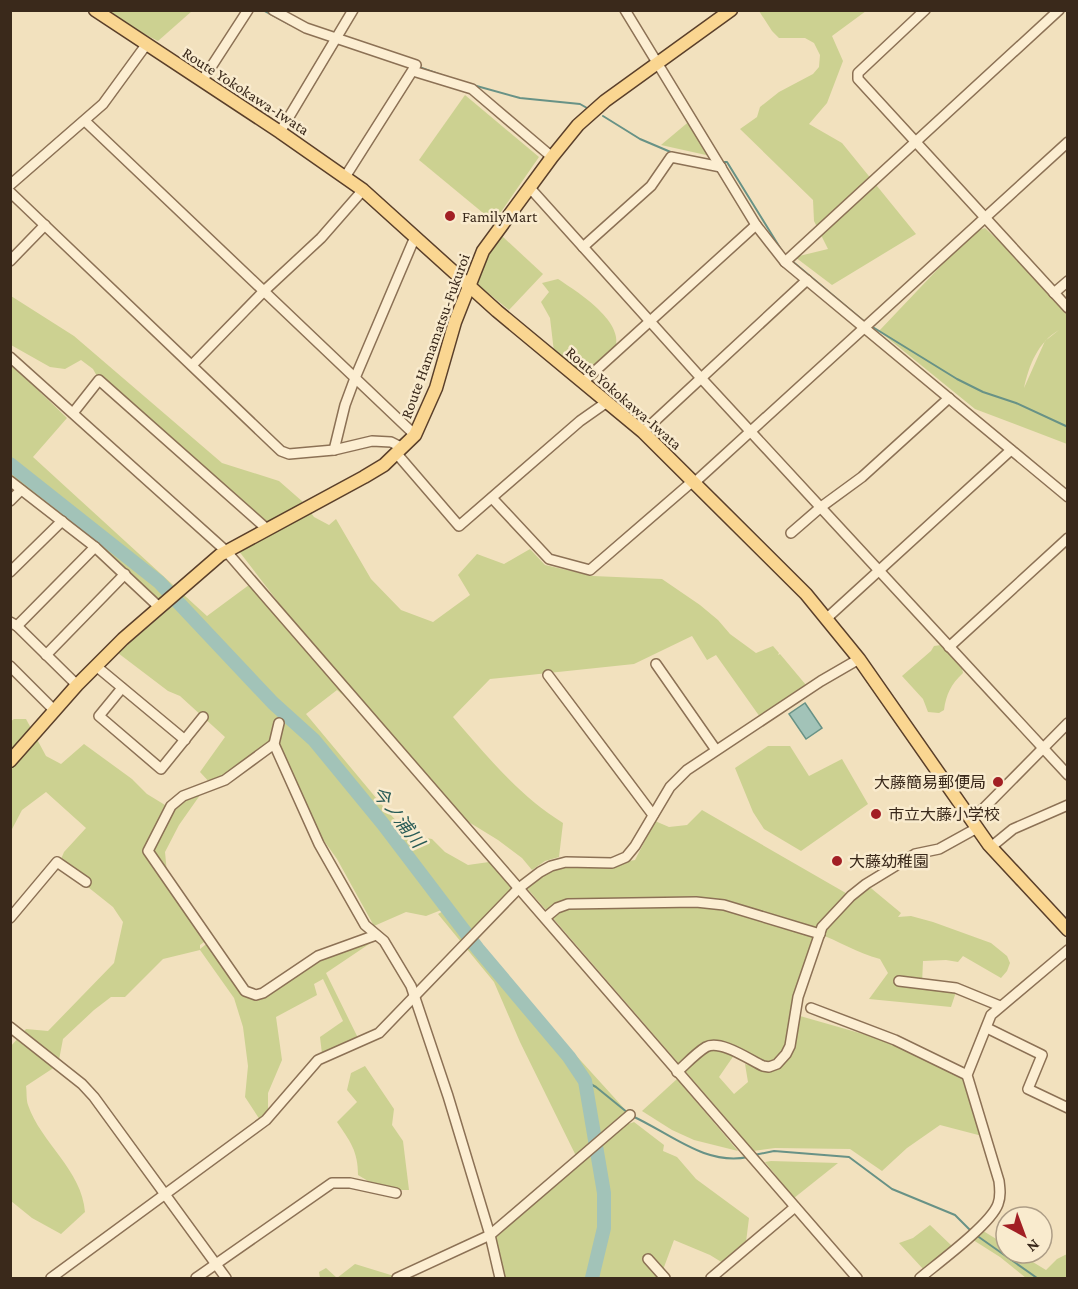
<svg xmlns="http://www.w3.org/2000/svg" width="1078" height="1289" font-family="'Crimson Pro','Noto Sans JP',serif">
<rect width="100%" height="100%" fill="#f2e1be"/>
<g fill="#ccd191" fill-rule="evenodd">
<path d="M107,11h85l-34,30 -18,-9z"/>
<path d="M759,11h107l-34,25 11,25 -16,42 -18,21 33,19 74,91 -84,51 -37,-28 33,-8 -14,-28 -1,-21 -73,-71 17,-12 3,-10 19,-15 34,-18 6,-7 1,-12 -6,-12 -9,-5h-26l-7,-7z"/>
<path d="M465,95l74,62 -45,65 -75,-62z"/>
<path d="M692,119l23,38 -54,-12z"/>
<path d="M985,228l36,34 46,53v129l-92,-35 -96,-78 94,-99zM1059,330l-14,11 -21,47c5,-23 14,-46 35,-58z"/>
<path d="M502,236l41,38 -34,36 -32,-26 7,-25z"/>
<path d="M558,279c21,14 76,48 53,77 -6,6 -16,11 -24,16l-19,-8 -14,-12 -4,-34 -9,-16 8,-10 -7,-9z"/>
<path d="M11,296l63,40 148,127 57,18 24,21 11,15 15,8 7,-6 35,60 30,31 32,12 37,-27 -12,-20 19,-21 27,10 26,-15 15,16 48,11 69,3 38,26 18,15 12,14 26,19 17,-7 6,7 -1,2 2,-1 26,31 -46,32 -44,-62 -9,5 -15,-24 -58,28 -144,15 -37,38c34,39 66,79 110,106l-4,34 -14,4 -13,9 -10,-12 -24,-18 -44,-27 -77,-89 -40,-34 -31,24 81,97 23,24 22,4 13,13 23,13 21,-3 18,12 -5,3 12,14 -47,44 163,180 -16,14 20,-7 30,23 -1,6 14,6 19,22 53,39 -4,32 -22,13 -13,-8 -36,-15 -14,38h-160l-10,-43 88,-75 -58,-118 -26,-60 -56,-68 16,-9 -28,11 -20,-4 -32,14 -37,-67 -30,-42 -33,-73 -62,41 -12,-13 25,-35 -45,-41 -12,-5 -50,-38 51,-44 -158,-128 -1,-118 57,55 -34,39 174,159 46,-34 78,99 -46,-70 -50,-65 32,-17 -168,-149 -6,-11 -12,-9 -16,9 -15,-2 -39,-22z"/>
<path d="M941,645l3,2 18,21 1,5c-12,11 -17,22 -19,37l-5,3 -11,-1 -5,-13 -21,-23 29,-25 3,-5z"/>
<path d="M14,719h12l20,37 15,8 23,-20 48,35 15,15 18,11 40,-17 -26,37 -14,27 3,32 40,55 -8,6v4l10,-8 33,48 16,13 -8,-9 5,2 66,-40 56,-17 -52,35 32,65 -36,16 -2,-17 23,-16 -20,-42 -9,5 3,11 -41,22 6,43 -14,33v18l-8,9 -15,-23 3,-31 -5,-39 -9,-29 -34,-48 -37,9 -38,38h-14l-17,13 -31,29 -5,26 -32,21c1,6 0,13 2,19 13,38 54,65 57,107l-24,22 -29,-16 -21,-17v-155l15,-17 22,2 66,-68 9,-41 -10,-15 -54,-43 5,-12 22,-24 -40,-36 -24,18 -11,21v16l-1,-125z"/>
<path d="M768,746h22l19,30 33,-17 26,45 -67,47 -37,-22 -11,-17 -18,-44z"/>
<path d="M702,810l149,86 15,-12 35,29 -3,4 13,-1 22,6 58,21 16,13 3,7 -3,8 -6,7 -38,-22 -5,6 -12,-2 -23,1 -1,23 34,8 -5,15 -82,-8 19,-26 -8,-14c-23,-6 -41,-18 -63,-26l-20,51 -8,34 -2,27 -9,13 -11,5 -28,-15 -20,29 15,17 14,-12 -3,-18 27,8 20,-21 8,-35 77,22 90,37 19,62 -46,-12 -33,23 -25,23 -32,-22 -75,-1 -22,3 -22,-27 -205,-237 34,-24 34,4 41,-7 20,-39 14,6 18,-2z"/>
<path d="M365,1066l29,43 -2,16 11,16 6,49h-26l-25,-15c0,-24 -8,-34 -21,-53l20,-20 -10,-12 4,-17z"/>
<path d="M677,1079l61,72 -44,-11 -22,-10 -30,-19z"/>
<path d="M771,1161l67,2 -44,35 -29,-36z"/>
<path d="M930,1225l23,22 -28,24 -26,-28 14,-5z"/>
<path d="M980,1229l26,16v8h12l28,17 11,-11 10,-5v24h-41l-26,-21 -30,-19z"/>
<path d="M355,1264l39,12 -7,2h-67l-1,-6 7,-4 11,10z"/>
</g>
<path fill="#a2c3b8" stroke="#689286" stroke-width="1.5" d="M805,703l17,25 -16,11 -17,-25z"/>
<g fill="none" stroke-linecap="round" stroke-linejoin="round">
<g stroke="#689286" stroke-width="2">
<path d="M263,10l28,15"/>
<path d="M419,67l28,10"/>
<path d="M473,85l47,13 60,6 7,4"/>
<path d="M603,116l37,23 33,14"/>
<path d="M720,162h7l55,89"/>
<path d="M792,261l74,62"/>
<path d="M871,326l86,53 26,13 33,11 52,24"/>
<path d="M585,1081l11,6 32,26"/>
<path d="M632,1116c38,17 73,50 116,41"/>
<path d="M754,1155l20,-4 75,6 43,32 63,26 16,16"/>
<path d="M976,1235l61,43"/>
</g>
<path stroke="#a2c3b8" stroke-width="14" d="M10,464l149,118 114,121 41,37 69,84 95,125 91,108 16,24 19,112v35l-12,50"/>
<defs>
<g id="minor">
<path d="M273,10l33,18 110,37 -71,112"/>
<path d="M625,10l131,215 29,37 283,235"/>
<path d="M925,10l-67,63v6l210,229"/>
<path d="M413,71l59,18 80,68"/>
<path d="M202,81l46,-71"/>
<path d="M85,121l330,314"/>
<path d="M280,132l73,-122"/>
<path d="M10,185l93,-81 43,-59"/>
<path d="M530,188l171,190 367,397"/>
<path d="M10,192l271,259 8,3 45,-4 38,-9 19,1 12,6"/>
<path d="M583,247l68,-61 20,-29 50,10"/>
<path d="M10,261l35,-36"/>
<path d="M785,262l274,-252"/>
<path d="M1054,293l14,-12"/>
<path d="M10,357l216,194 631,727"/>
<path d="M192,365l72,-74 57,-53 42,-48"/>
<path d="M583,382l173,-157"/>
<path d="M73,413l26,-33 168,149"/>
<path d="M643,432l164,-152"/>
<path d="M334,450l11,-45 10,-27 60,-141"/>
<path d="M397,454l62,72 121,-105 27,-19"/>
<path d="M10,481l85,66 64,60"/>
<path d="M694,483l374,-341"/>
<path d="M492,498l57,61 41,11 103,-89"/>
<path d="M10,501l11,-11"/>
<path d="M791,533l30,-26 41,-30 87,-79"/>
<path d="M10,572l52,-51"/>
<path d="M827,618l184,-168"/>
<path d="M10,622l7,4 60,59"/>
<path d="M17,626l78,-79"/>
<path d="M949,647l119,-109"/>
<path d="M46,655l79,-81"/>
<path d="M656,664l60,86"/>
<path d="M10,666l45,45"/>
<path d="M96,666l89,74"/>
<path d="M548,675l105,140"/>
<path d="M122,688l-23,28 62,53 42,-52"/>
<path d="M279,723l-5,21 45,100 46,81 19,16 27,45 37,110 42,139 10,43"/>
<path d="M274,744l-49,36 -42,16 -12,10 -23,45 97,140 11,4 7,-2 55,-37 58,-21"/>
<path d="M970,818l13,-9 85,-86"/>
<path d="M991,847l22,-18 55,-24"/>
<path d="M10,918l47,-56 29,20"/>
<path d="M545,918l12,-10 11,-4 128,-2 28,3 96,29"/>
<path d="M899,981l57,7 44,18"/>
<path d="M811,1008l84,32 72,35"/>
<path d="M10,1027l72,57 12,13 132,181"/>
<path d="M987,1028l55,27 -14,34 40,19"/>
<path d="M677,1072c9,-8 19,-19 29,-25 14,-8 44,13 57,19l6,1 8,-3 9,-10 4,-8 8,-49 24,-70 29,-31 15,-12 49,-30 24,-5 38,-21"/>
<path d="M648,1259l17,19"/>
<path d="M51,1278l215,-158 52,-60 61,-27 140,-145 21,-16 11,-6 15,-4 46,1 14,-6 9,-11 35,-59 17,-17 134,-89 38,-22"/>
<path d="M196,1278l136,-95h18l46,10"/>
<path d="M397,1278l93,-43 140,-120"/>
<path d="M711,1278l84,-71"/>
<path d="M920,1278c18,-15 71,-54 78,-74 3,-8 2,-15 1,-23l-32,-106 24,-60 77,-65"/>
</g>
<g id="major">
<path d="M95,10l185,122 83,58 134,121 146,121 163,162 53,65 130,186 79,85"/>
<path d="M10,761l67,-76 46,-46 97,-84 144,-78 20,-12 31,-30 21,-47 19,-66 28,-71 69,-94 26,-32 27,-24 126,-91"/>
</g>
</defs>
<use href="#minor" stroke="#8c7155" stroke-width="12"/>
<use href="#major" stroke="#5a3f2a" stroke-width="15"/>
<use href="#minor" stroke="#fceed2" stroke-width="9"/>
<use href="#major" stroke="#fad691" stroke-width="12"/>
</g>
<g fill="#a21f24" stroke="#f9ebce" stroke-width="2">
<circle cx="450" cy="216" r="6"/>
<circle cx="998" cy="782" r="6"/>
<circle cx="876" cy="814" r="6"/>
<circle cx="837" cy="861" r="6"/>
</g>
<g text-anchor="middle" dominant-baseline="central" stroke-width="5" stroke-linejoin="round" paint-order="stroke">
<g font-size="16" fill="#3a291b" stroke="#f9ebce">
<text transform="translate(246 91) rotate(33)">Route Yokokawa-Iwata</text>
<text transform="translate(435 336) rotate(-70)">Route Hamamatsu-Fukuroi</text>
<text transform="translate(624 398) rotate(41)">Route Yokokawa-Iwata</text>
</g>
<g font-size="16" fill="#3a291b" stroke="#f9ebce" text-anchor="start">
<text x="462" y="216">FamilyMart</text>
<text x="986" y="782" text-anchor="end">大藤簡易郵便局</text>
<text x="888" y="814">市立大藤小学校</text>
<text x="849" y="861">大藤幼稚園</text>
</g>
<g font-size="18" font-style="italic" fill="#295c57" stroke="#f9ebce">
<text transform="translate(398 817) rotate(52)">今ノ浦川</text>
</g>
</g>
<rect width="1078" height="1289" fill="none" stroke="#3a291b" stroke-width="24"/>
<g transform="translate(1024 1235) rotate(139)"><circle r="28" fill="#f9ebce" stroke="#ad9d86" stroke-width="1.5"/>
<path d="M0-4.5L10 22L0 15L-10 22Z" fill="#a21f24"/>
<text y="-9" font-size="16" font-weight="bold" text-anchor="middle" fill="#3a291b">N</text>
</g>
</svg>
